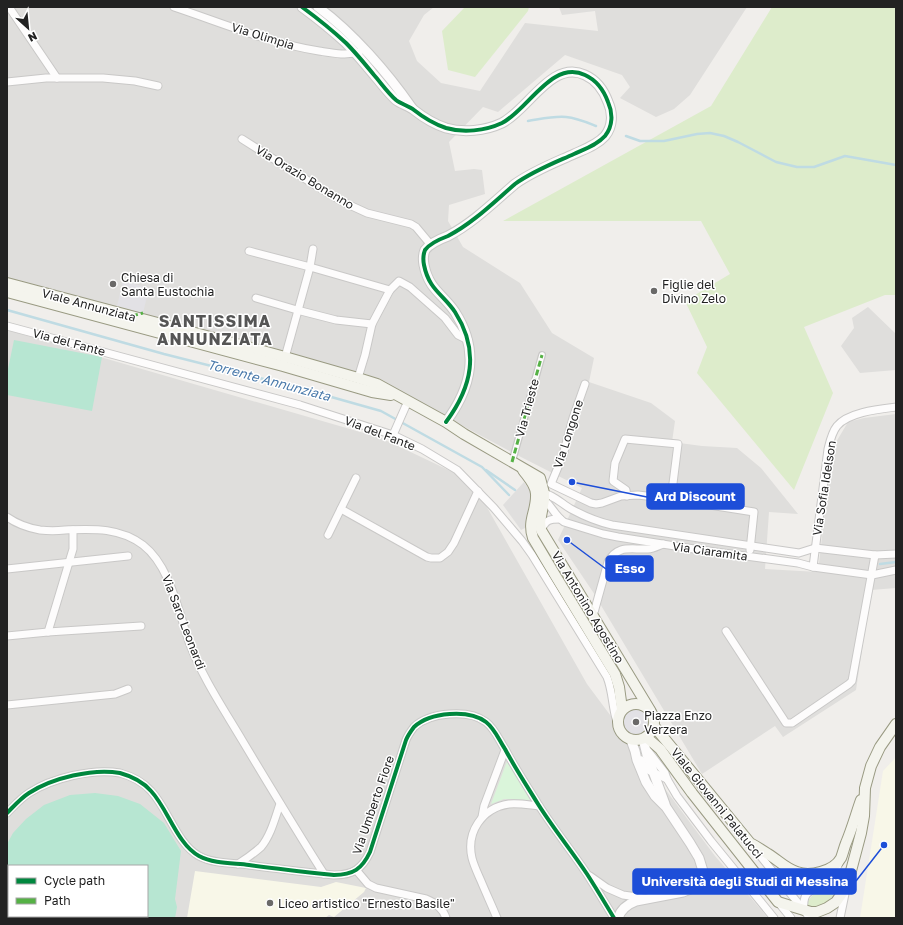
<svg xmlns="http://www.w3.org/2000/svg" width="903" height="925" font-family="'Golos Text',sans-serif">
<rect width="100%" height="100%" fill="#f0eeeb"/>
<g fill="#dfdedc" fill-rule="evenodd">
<path d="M7,7h427l-10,8 -15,26 8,20 24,22 39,8 45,-68 73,8 -3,-20 -33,4 -3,-8h188l-57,88 -16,14 -18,8 -36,-19 10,-11 -8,-12 -57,-20 -67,57 -15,-5 -34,35 6,29 19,-2 8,1 3,24 -36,11 -1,16 15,26 57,36 32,50 42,25 -5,24 62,21 24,18 -3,21 30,4 35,2 24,20 37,46 -29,-2 -4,57 53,3 14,-123 16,-27 16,-4 32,-4v174l-25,2 -15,100 -73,47 -8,-11 -73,48 -109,-182 -35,-52 24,-52 -65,-33 -151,-81 -359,-92z"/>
<path d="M868,307l28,27v36l-36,3 -19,-27 13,-18 -2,-10z"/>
<path d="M7,330l374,108 76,36 27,28 103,182 128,172 53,62h-761zM9,866h138v50h-138z"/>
</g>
<g fill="#f8f7e8">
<path d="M896,757v161h-36l23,-147z"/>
<path d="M195,871l126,16 15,-5 30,6 -2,4 -30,25 -5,-2 -4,3h-138z"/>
</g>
<g fill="#ddeccb">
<path d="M465,7h64l-1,4 -53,66 -27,-7 -6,-39z"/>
<path d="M772,7h124v288h-11l-81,32 29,66 -39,97 -97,-117 10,-26 -22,-46 45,-27 -29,-53h-198l208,-115z"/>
<path d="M843,867c-5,19 -10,42 -34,40l-2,-3c4,-12 16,-13 24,-21 6,-4 9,-10 12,-16z"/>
<path d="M783,872l19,7 18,-1 -14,10 -7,7z"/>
</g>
<path fill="#daf5da" d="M507,762l23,38 -18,-1h-8l-13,5 15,-40z"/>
<g fill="#b7e6d2" fill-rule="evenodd">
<path d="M14,340l88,17 -10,54 -85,-16v-21z"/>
<path d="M95,793l23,3 22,8 24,19 17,28 -6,48 2,8 -2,11h-168v-74l6,-11 13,-14 18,-14 26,-10zM9,866h138v50h-138z"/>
</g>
<path fill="#e0dfde" d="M524,482l6,9 2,5 -7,32 -4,2 -18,-25z"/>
<g fill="#e2e1e5">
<path d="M123,281l26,7 -6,25 -26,-7z"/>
<circle cx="636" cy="722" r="24"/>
</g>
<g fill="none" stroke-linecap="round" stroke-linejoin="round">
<g stroke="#bfdbe3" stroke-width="2.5">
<path d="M528,121c13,-2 25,-5 38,-4 11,1 20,5 30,9"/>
<path d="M626,136l14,5h24l33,-7 13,-1 14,3 14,6 38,20 21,5h17l31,-11 51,9"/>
<path d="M7,310l157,44 139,35 78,22 101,56 27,28"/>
<path d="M486,470l29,20"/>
<path d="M880,564l16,-2"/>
</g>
<defs>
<path id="pedestrian" d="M512,462l30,-107"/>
<g id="minor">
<path d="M9,7l48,71"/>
<path d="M174,7c48,16 95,36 145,44 13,2 27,5 40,1"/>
<path d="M7,82l39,-4h57l32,3 23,5"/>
<path d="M242,139l76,48 25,15 24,11 44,11 5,3 15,18"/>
<path d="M249,251l61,16 80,23"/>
<path d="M256,298l41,12 39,10 36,4"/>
<path d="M7,326l293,79 93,30 29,14 35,21 37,38 28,33 10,14 75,122c6,15 5,30 10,45"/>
<path d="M284,361l26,-94 3,-18"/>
<path d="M358,378l7,-23 7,-31 18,-34 9,-9 11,6 35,31 13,17 10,5"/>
<path d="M585,384l-12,34 -10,37 -12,29 40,19 5,1 6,-1 19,-7 17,-1 33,4 83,13 -4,38"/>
<path d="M393,435l15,-34"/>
<path d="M541,493c10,0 21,11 30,16 13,7 27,13 41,16l187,28 16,-5 60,7 21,-1"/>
<path d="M627,496l-1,-6 -13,-9 2,-18 10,-24 53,5 -7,55"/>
<path d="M541,497c10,7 13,18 23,25l39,12 15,3 76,12 104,14 15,4 59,8 24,-5"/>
<path d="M341,509l86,48 4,1h9l8,-6 6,-9 24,-52"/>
<path d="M7,517c10,7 21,11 33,13 8,1 17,1 25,0 27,-1 54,-3 78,15 27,21 35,65 46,97 13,35 34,66 53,98 27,45 54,90 82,134"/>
<path d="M541,530c5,-10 8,-11 19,-11"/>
<path d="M328,535l28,-57"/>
<path d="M813,567l15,-118c2,-8 4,-17 9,-23 11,-14 43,-17 59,-19"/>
<path d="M7,569l121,-13"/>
<path d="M593,616l15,-54c10,-18 23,-12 40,-13 5,0 10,-3 15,-5"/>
<path d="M726,631l60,92h6l57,-39 3,-3 23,-126"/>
<path d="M48,632l25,-83v-19"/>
<path d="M7,636l41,-4 93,-6"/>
<path d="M7,705l108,-11 13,-5"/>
<path d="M648,751l17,22 2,6 10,17 34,45 31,38 32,39"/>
<path d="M641,760l3,6 2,3 21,10"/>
<path d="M7,813c7,-7 14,-15 22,-20 23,-15 64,-25 91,-20 11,3 23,9 31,18 17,18 26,53 48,65 15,8 34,7 50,9 29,4 57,7 85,10 19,0 28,-6 36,-23l36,-112c2,-5 5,-9 8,-13 16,-15 55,-18 72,-5 9,7 13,18 19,27 10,19 22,37 33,55 15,24 33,46 49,70 9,14 18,29 27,44"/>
<path d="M482,817l2,-11 21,-56"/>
<path d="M754,848l56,70"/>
<path d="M238,864c8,-5 16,-11 23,-17 10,-12 14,-29 19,-43"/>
<path d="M357,871l11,13 8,4 50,11c10,4 17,9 20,19"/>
<path d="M590,876l17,12 16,7 21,3"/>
<path d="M778,902l13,16"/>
<path d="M804,910c-2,-21 8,-18 23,-29 6,-4 9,-11 12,-18"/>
<path d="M497,918c-5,-12 -11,-25 -16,-37 -3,-7 -7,-15 -9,-23 -6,-26 10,-50 37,-54 10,-1 20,1 30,2"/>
<path d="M840,918l6,-29"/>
</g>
<g id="tertiary">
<path d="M302,7c15,11 30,23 44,36 10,10 19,21 28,32 7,8 14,18 22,25 5,4 13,6 18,10 10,8 20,14 32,18 17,5 39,3 56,-5 26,-13 50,-64 83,-48 11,5 19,16 23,27 5,11 5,24 -3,34 -8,9 -20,13 -31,18 -20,9 -41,17 -59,30 -21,18 -42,39 -67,52 -8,3 -18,7 -23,14 -2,5 -2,10 -1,15 5,25 19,29 31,47 25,39 17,75 -9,110"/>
<path d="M318,7c35,26 69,65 94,101"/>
<path d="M643,739l4,16 18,49"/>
<path d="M618,918c3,-9 10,-14 18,-17l47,-9 10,-4 4,-3 5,-6 1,-8 -4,-13 -9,-15 -24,-36 -11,-11 -9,-14 -9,-22 -2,-9 -4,-11"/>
</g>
<g id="secondary">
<path d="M7,283l278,74 73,21 19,6 69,38 18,12 76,44 4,15v7l-4,22 1,8 109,180"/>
<path d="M7,292l276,74 89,26 19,3"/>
<path d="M523,470c5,7 13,15 13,24 1,17 -9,26 -3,44l22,37 60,99 4,13 3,22"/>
<circle cx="636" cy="722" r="18"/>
<path d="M654,726l96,117c6,3 12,7 18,11 10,6 18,15 29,18 13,5 37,-1 44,-14 2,-5 3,-10 5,-15 6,-14 10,-29 15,-43"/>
<path d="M646,737l14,12 32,44 86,109 26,8 7,2h6l10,-4 9,-6 11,-16 14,-53 3,-17 1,-28 6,-22 9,-19 16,-23"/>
</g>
</defs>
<use href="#pedestrian" stroke="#c9c8c7" stroke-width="8"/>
<use href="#minor" stroke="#c9c8c7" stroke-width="9"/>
<use href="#tertiary" stroke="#c9c8c7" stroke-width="11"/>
<use href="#secondary" stroke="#999a82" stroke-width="12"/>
<use href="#pedestrian" stroke="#fdfcfc" stroke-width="5.5"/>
<use href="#minor" stroke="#fdfcfc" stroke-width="7"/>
<use href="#tertiary" stroke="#fdfcfc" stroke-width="9"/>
<use href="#secondary" stroke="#f4f4ed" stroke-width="10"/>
<g stroke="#55b145" stroke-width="3" stroke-dasharray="6 3" stroke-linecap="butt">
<path d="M132,316l11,-3"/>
<path d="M512,462l30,-107"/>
</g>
<defs>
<g id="cycleway">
<path d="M302,7c15,11 30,23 44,36 10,10 19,21 28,32 7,8 14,18 22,25 5,4 13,6 18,10 10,8 20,14 32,18 17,5 39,3 56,-5 26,-13 50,-64 83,-48 11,5 19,16 23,27 5,11 5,24 -3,34 -8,9 -20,13 -31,18 -20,9 -41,17 -59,30 -21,18 -42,39 -67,52 -8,3 -18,7 -23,14 -2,5 -2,10 -1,15 5,25 19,29 31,47 25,39 17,75 -9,110"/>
<path d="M7,813c7,-7 14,-15 22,-20 23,-15 64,-25 91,-20 11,3 23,9 31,18 17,18 26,53 48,65 15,8 34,7 50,9 29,4 57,7 85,10 19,0 28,-6 36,-23l36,-112c2,-5 5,-9 8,-13 16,-15 55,-18 72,-5 9,7 13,18 19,27 10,19 22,37 33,55 15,24 33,46 49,70 9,14 18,29 27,44"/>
</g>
</defs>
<use href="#cycleway" stroke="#fff" stroke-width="6"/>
<use href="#cycleway" stroke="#00873e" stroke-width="4"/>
</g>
<g fill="#6a6968" stroke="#fff" stroke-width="1.5">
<circle cx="113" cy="284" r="4"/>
<circle cx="654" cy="291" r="4"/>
<circle cx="636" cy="722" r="4"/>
<circle cx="270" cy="903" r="4"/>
</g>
<g text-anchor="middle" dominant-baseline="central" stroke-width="3" stroke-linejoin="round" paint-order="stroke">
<g font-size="12" fill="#222" stroke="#fff">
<text transform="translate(263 36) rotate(17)">Via Olimpia</text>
<text transform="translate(305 177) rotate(31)">Via Orazio Bonanno</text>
<text transform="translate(89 305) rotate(15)">Viale Annunziata</text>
<text transform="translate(69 342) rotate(15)">Via del Fante</text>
<text transform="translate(527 408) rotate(-75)">Via Trieste</text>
<text transform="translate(380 433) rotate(21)">Via del Fante</text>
<text transform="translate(568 434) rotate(-72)">Via Longone</text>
<text transform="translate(824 488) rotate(-81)">Via Sofia Idelson</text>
<text transform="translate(710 551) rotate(8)">Via Ciaramita</text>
<text transform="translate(588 607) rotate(59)">Via Antonino Agostino</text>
<text transform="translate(184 622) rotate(69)">Via Saro Leonardi</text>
<text transform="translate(717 803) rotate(51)">Viale Giovanni Palatucci</text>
<text transform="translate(373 805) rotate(-71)">Via Umberto Fiore</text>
</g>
<g font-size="12" fill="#222" stroke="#fff" text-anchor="start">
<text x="121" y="277">Chiesa di<tspan x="121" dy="14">Santa Eustochia</tspan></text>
<text x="662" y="284">Figlie del<tspan x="662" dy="14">Divino Zelo</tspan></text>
<text x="644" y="715">Piazza Enzo<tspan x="644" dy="14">Verzera</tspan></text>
<text x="278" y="903">Liceo artistico "Ernesto Basile"</text>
</g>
<g font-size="13" font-style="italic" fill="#4a7aab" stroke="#fff">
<text transform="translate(269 380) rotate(15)">Torrente Annunziata</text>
</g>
<g font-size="16" font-weight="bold" letter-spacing="1" fill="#555" stroke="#fff">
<text x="215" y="321">SANTISSIMA<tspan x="215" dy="18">ANNUNZIATA</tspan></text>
</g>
</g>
<path fill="none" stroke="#1d4ed8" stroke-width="1.5" d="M572 482L647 497M567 540L606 569M884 845L856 881"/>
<g fill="#1d4ed8" stroke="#fff" stroke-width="1.5">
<circle cx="572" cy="482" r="4"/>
<circle cx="567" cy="540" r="4"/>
<circle cx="884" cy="845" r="4"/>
</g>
<g fill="#1d4ed8" stroke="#1d4ed8" stroke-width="1.5">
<rect x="647" y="484" width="97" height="25" rx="4"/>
<rect x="606" y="556" width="47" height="25" rx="4"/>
<rect x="633" y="869" width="223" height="25" rx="4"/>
</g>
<g font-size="13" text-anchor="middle" font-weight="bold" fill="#fff">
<text x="695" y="501">Ard Discount</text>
<text x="630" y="573">Esso</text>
<text x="745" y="886">Università degli Studi di Messina</text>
</g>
<rect width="903" height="925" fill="none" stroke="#222222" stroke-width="16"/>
<rect x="8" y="865" width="140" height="52" fill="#ffffff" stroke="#a7a7a7"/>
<rect x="16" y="878" width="20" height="6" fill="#00873e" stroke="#a7a7a7"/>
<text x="44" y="885" font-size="12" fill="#222222">Cycle path</text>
<rect x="16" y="898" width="20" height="6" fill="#55b145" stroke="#a7a7a7"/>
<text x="44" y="905" font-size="12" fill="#222222">Path</text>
<g transform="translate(28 28) rotate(153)" stroke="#ffffff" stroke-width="3" paint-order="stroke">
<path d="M0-3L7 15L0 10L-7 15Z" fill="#222222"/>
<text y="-6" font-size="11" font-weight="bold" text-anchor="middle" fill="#222222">N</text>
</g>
</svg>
